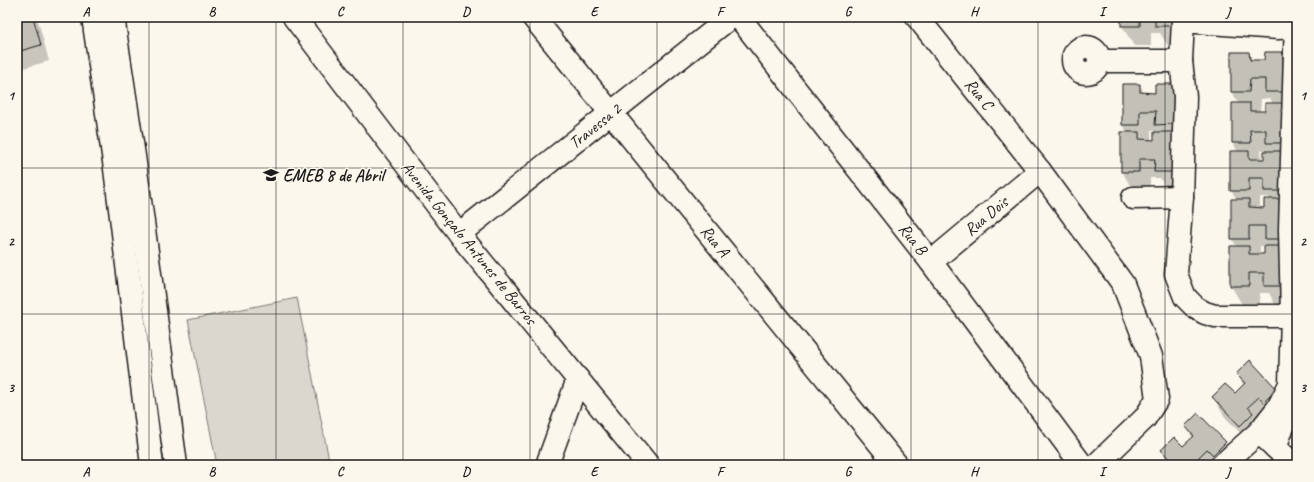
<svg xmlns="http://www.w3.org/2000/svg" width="1314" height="482" font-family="Caveat,sans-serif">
<rect width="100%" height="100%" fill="#fbf7ec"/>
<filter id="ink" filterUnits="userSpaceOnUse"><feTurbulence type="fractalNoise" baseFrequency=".025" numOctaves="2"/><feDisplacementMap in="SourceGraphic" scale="8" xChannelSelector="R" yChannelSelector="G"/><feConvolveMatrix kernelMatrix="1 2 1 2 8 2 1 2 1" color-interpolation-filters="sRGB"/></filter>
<g filter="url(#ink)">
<path fill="#dad7ce" stroke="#7b7a75" d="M297,298l33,167h-113l-29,-145z"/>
<g fill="#0003" fill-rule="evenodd">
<path d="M17,17h20l12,44 -32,9z"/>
<path d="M1122,17h63v29h-17l-8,-13h-9v13h-17l-12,-20z"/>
<path d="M1249,53l4,8h12l18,-8 11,20v233h-18l-7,-13h-9v13h-17l-12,-20 6,-39 -5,-8 5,-39 -6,-10 7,-38 -5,-9 6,-39 -7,-12zM1270,98l3,6 -7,8h-6l1,-13zM1261,150h4v10h-3zM1260,197h9l1,3 -5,9 -5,-1zM1260,246h5v9h-5z"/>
<path d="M1140,85l4,8 12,1 18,-9 10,106h-17l-7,-13h-10v13h-17l-11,-20 5,-38 -4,-9zM1151,131h4v10h-4z"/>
<path d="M1237,374l40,15 -25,56 -27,-28 -12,-20 22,-2 9,-9z"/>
<path d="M1186,427l39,16 12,20 -3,2h-63l-9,-15 21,-2 10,-10z"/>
<path d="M1150,461l4,4h-9z"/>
</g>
<g fill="#c3c0b8" stroke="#1c1c1c">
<path d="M17,17h16l8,28 -24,7z"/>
<rect x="1121" y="17" width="19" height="9"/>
<rect x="1155" y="17" width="19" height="9"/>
<path d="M1231,52h18l1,8h14l1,-8h18v40h-18v-13h-15l-1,13h-18z"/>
<path d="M1122,84h18v8l15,1v-9h19v40l-19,1 1,-14h-16v14h-18z"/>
<path d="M1232,103h18v8h15v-8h19v40h-18v-13h-16l1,13h-19z"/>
<path d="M1121,132h18v7l15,1v-8h19v40h-19l1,-13h-16v13h-18z"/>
<path d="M1230,151h19v8h15v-8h19v40h-19v-13h-15v13h-19z"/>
<path d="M1231,199h18v8l15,1v-9h19v40h-18v-13h-16v13h-18z"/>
<path d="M1230,246h19v8h15v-8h18l1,40h-19v-13h-15v13h-19z"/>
<path d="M1250,360l27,29 -13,13 -5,-5 -11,10 5,6 -13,13 -28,-29 13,-13 10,9 10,-10 -9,-9z"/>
<path d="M1198,413l28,29 -13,13 -6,-6 -11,11 6,5h-27l-14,-15 13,-13 9,9 11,-10 -9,-10z"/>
</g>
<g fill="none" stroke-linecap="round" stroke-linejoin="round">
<defs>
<g id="minor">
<path d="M533,17l364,448"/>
<path d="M739,17l192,245 151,203"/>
<path d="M917,17l123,154 78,106 5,7 28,72 6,43 -12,19 -49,47"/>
<circle cx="1086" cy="60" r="13"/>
<path d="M1099,61h82"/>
<path d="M1133,198l49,-1"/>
<path d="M459,234l272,-217"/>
<path d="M931,262l109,-91"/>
<path d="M1292,316h-77l-10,-3 -9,-5 -11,-11 -9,-23 6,-77 3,-100 -4,-36 2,-40 95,7 18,-1"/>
<path d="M1259,432l19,-24 12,-24 2,-68 -2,-87 6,-212"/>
<path d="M1275,447l11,-28 11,-17"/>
<path d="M547,465l31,-86"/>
<path d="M1222,465l37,-33 35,33"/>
</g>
<g id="major">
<path d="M93,17l22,152 37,296"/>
<path d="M113,17l21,139 42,309"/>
<path d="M294,17l165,217 189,231"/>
</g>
</defs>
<use href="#minor" stroke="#1c1c1c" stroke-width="25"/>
<use href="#major" stroke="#1c1c1c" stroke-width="25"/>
<use href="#minor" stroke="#fbf7ec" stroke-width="22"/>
<use href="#major" stroke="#fbf7ec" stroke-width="22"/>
</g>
</g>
<path fill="none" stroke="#1c1c1c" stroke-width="1" stroke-opacity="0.55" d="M149,17v448M276,17v448M403,17v448M530,17v448M657,17v448M784,17v448M911,17v448M1038,17v448M1165,17v448M17,168h1280M17,314h1280"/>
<defs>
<symbol id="school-bare" viewBox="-9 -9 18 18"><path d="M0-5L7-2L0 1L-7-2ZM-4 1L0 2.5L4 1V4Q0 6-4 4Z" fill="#1c1c1c" stroke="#fbf7ec" stroke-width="2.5" paint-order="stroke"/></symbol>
</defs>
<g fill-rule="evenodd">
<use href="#school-bare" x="260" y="164" width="22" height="22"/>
</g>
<g text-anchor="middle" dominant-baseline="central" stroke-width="3" stroke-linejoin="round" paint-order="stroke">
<g font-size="17" fill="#1c1c1c" stroke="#fbf7ec">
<text transform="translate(979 94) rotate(51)">Rua C</text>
<text transform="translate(595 126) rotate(-39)">Travessa 2</text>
<text transform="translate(986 216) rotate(-40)">Rua Dois</text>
<text transform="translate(913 239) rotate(52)">Rua B</text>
<text transform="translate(715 241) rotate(51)">Rua A</text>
<text transform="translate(469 243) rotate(51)">Avenida Gonçalo Antunes de Barros</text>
</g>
<g font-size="17" font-weight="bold" fill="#1c1c1c" stroke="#fbf7ec" text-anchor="start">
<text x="283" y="175">EMEB 8 de Abril</text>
</g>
</g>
<rect width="1314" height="482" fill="none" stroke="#fbf7ec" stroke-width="44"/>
<rect x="22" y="22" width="1270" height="438" fill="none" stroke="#1c1c1c" stroke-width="1.5"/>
<g font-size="13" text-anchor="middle" font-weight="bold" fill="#1c1c1c">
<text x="86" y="16">A</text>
<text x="212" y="16">B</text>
<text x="340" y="16">C</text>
<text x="466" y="16">D</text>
<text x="594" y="16">E</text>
<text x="720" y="16">F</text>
<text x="848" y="16">G</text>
<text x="974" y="16">H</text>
<text x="1102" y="16">I</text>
<text x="1228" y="16">J</text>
<text x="11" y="100">1</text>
<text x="1303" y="100">1</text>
<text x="11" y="246">2</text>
<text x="1303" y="246">2</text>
<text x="11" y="392">3</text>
<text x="1303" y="392">3</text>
<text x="86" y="476">A</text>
<text x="212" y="476">B</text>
<text x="340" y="476">C</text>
<text x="466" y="476">D</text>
<text x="594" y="476">E</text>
<text x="720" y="476">F</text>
<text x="848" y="476">G</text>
<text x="974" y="476">H</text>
<text x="1102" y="476">I</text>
<text x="1228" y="476">J</text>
</g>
</svg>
